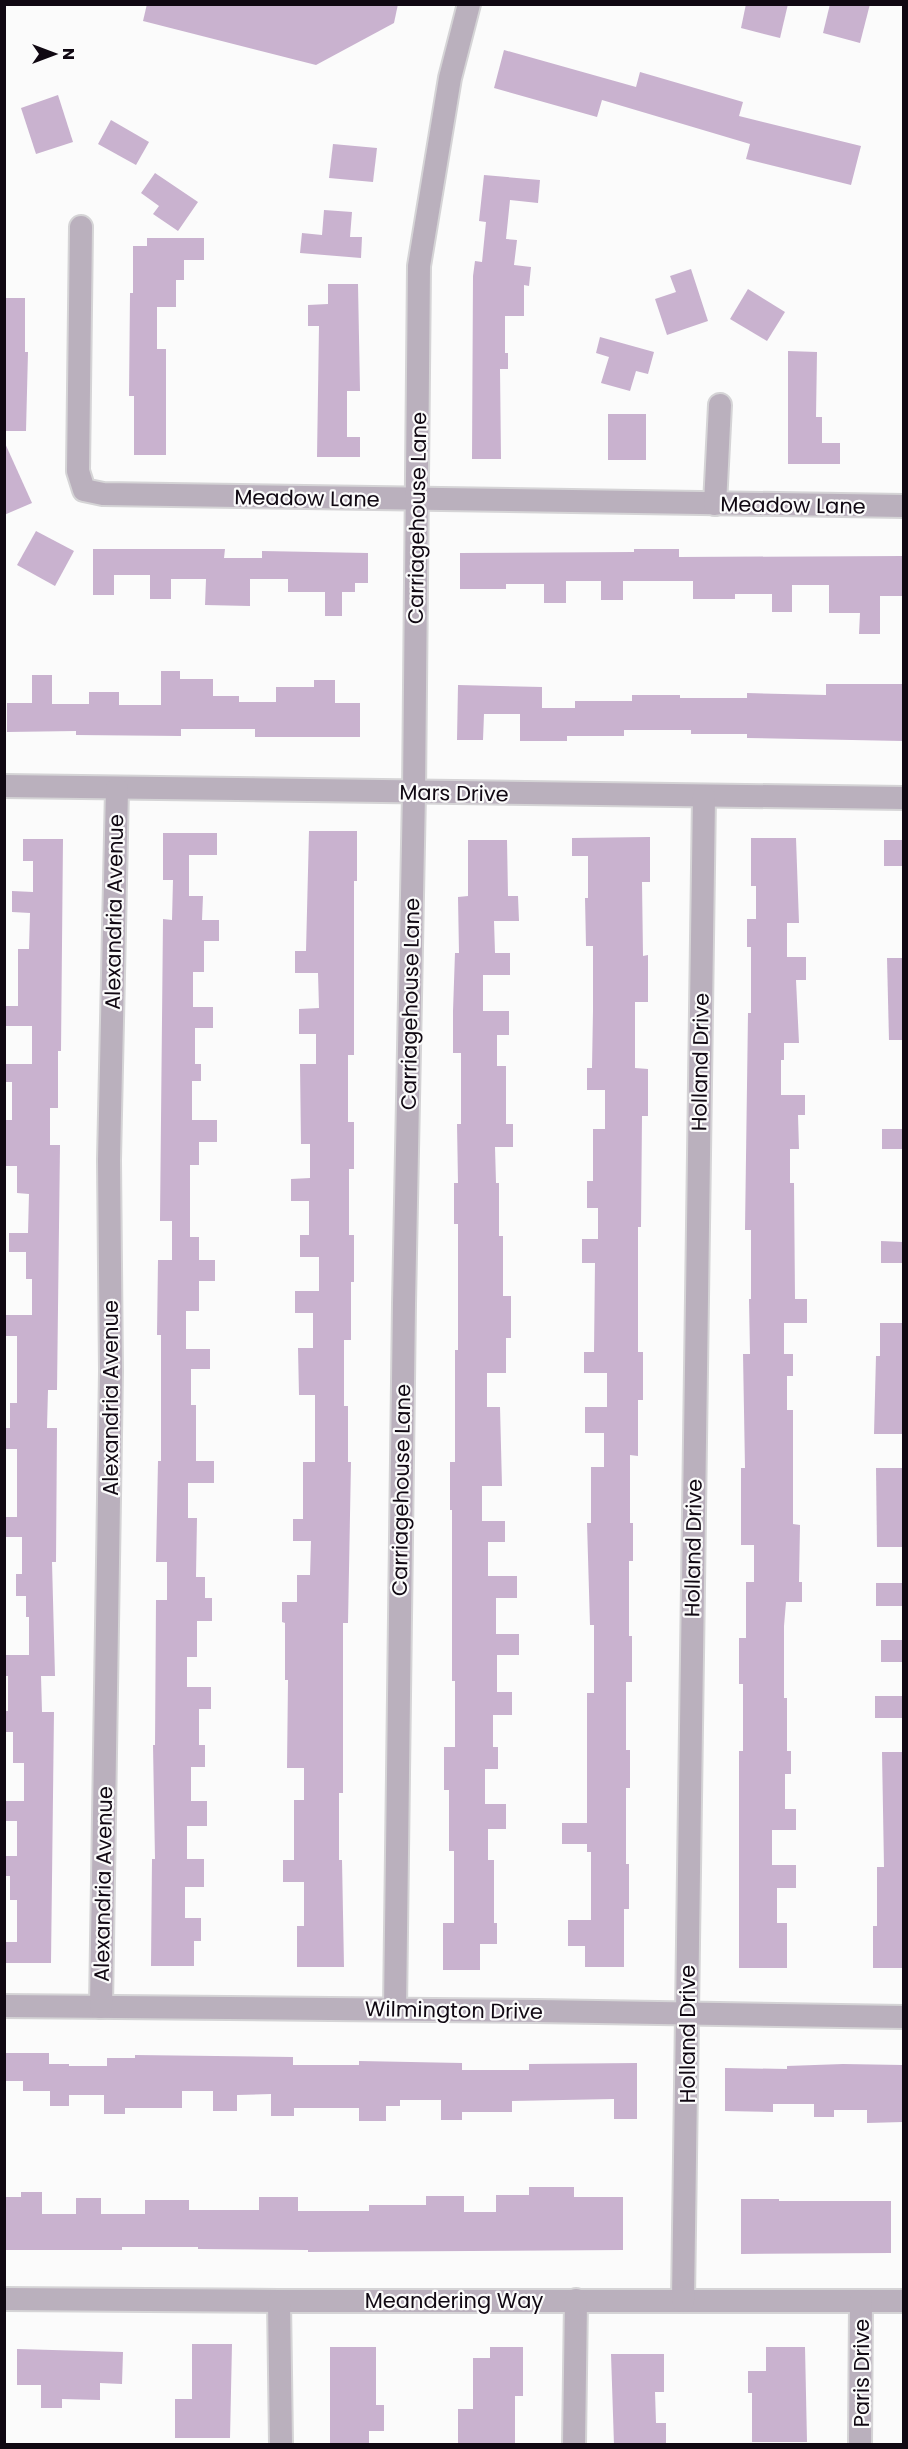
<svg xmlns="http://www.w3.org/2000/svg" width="908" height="2449" font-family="Poppins,sans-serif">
<rect width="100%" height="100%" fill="#fbfbfb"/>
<g fill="#c9b2cf">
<path d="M147,4h251l-4,19 -78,42 -173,-44z"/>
<path d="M746,4h42l-8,34 -39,-10z"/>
<path d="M830,4h40l-10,39 -37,-10z"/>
<path d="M504,50l132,37 4,-15 103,30 -4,14 122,30 -10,39 -105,-26 4,-15 -148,-44 -5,17 -103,-29z"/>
<path d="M58,95l15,47 -37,12 -15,-46z"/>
<path d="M111,120l38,22 -13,23 -38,-21z"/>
<path d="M333,144l44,4 -4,34 -44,-4z"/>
<path d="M155,173l43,29 -20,29 -25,-17 6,-8 -18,-13z"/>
<path d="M484,175l56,5 -2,23 -28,-3 -4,39 11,1 -3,25 17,2 -2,19 -5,-1v31h-19v37h3v16h-8l1,90h-29l1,-183 2,-15 7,1 4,-40 -7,-1z"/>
<path d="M324,210l28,2 -2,25h12l-1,21 -61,-5 2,-20 20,2z"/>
<path d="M147,238h57v22h-20v20h-8v27h-19v42h9v106h-32v-59h-5l1,-103h3v-47h14z"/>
<path d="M691,269l17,52 -41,14 -12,-36 21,-7 -6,-16z"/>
<path d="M328,284h30l2,107h-13v46h13v20h-43l2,-131h-11v-21l20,-1z"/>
<path d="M748,289l37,23 -18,29 -37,-22z"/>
<path d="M4,298h21v54h3l-2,79h-22z"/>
<path d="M600,337l54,15 -6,22 -12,-3 -6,20 -29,-8 8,-26 -13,-4z"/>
<path d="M788,351l29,1 -1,65h6v26h18v21h-52z"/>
<rect x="608" y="414" width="38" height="46"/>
<path d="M4,441l28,62 -28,12z"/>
<path d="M36,531l38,20 -19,35 -38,-21z"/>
<path d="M93,549h132l-1,9h38v-7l106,2v30h-13v9h-13v24h-17v-24h-37v-13h-38v27l-45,-1 1,-26h-35v20h-21v-24h-36v20h-21z"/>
<path d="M634,549h45v8l224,-1v40h-23v38h-21l1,-21h-31v-28h-37v27h-20v-18h-37v5h-42v-18h-70v19h-22v-19h-35v22h-22v-19h-38v5h-46v-36l174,-1z"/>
<path d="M161,671h19v8h33v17h26v6h37v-15h38v-7h21v23h25v34h-105v-8h-74v7l-105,-1v-4l-69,1v-29h25v-28h20v29h37v-12h30v13h42z"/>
<path d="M826,684h77v57l-156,-3v-4h-56v-4h-67v6h-57v5h-47v-27h-36l-1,26h-26l1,-55 84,2v21h33v-7h57v-6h48v3h67v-5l79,2z"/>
<path d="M309,831h48v50h-3v174h-6v67h6v47h-5v66h5v47h-3v58h-7v66h4v56h3l-3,161h-5v170h-4v67h3l2,107h-47v-41h7v-44h-21v-22h11v-60h10v-32h-17l1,-88h-3v-57l-3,-1v-20h15v-27h13l1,-34h-18v-22h10v-57h12v-67h-16l-1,-47h15v-35h-18v-22h24v-34h-19v-22h9v-34h-18v-22l19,-1v-34h-9l-1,-80h16v-30h-17v-25l20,-1 -1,-35h-23v-22h11z"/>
<path d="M163,833h54v22h-28v41h14l-1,24h17v21h-15v31h-11v35h20v21h-18v36h6v17h-9v39h25v22h-18v23h-9v72h9v23h16v21h-16v30h-13v38h24v20h-19v36h5v56h18v22h-26v35h9l-1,59h9v21h7v23h-15v36h-10v30h24v22h-12v36h6v22h-14v34h16v25h-20v33h17v28h-19v31h16v23h-7v25h-43l1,-107h3l-2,-114h2l1,-145h11v-38h-11l2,-101h3v-126h-4l1,-75h14v-39h-12l3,-302 9,1 1,-40h-10z"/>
<path d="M650,837v45h-8l1,74 5,-1v47h-13v66l13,1v47h-6l-1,111h-3v125h5v48h-5v56l-8,-1v68h3v38h-4v75h3v46h-6v68h4v38h-4v76h3v45h-5v58h-39v-21h-17v-26h23v-68h-4v-8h-25v-21h25v-130h7v-68h-4l-3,-102h4v-56h13v-34h-19v-26h22v-34h-23v-21h10l1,-89h-13v-24h16v-31h-11v-27h6v-52h12v-39h-18v-22h5l1,-57v-65h-7l-1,-48h3v-42h-16v-18z"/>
<path d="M751,838h45l3,85h-12v34h19v23h-10l3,63h-15v17h-3v35h24v20h-7l1,34h-9v34h4l1,116h12v24h-23v31h9v22h-6v34h6v114l7,1 -1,57h3v20h-16l-2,24v72h3v53h4v23h-6v35h11v21h-24v35h24v23h-19v35h10v45h-48v-217h4v-67h-4v-46h7v-56h8v-37h-13v-77h4l-2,-114h7l-1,-55h2v-69h-6l3,-217h3v-66h-4v-28h9v-33h-5z"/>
<path d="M23,839h40l-2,212h-3v57h-8v37h10l-3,245h-9l-1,38h10l-1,134h-4l3,114h-14l1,36h12l-3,251h-47v-21h13v-42h-7v-24h-6v-20h13v-35h-13v-20h20v-38h-11v-31h-9v-21h4v-35h-4v-21h25v-38h-3v-21h-10v-22h6v-37h-16v-20h11v-68h-13v-21h6v-25h7v-67h-11v-21h26v-36h-6v-27h-17v-19h19l1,-39 -12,-1v-27h-12l1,-46h6v-38h-8v-18h28v-38h-26v-20h12v-57h11l1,-36 -18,-1v-21l21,1v-31h-10z"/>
<path d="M468,840h39l1,56h10l1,25h-25l1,32h15v22h-27v36h26v24h-12v31h9v58h7v23h-18l1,36h3v53h4v60h8v42h-5v35h-19v34h13l2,79h-20v35h23v21h-17v34h29v22h-21v36h23v21h-22v37h15v23h-19v32h5v22h-13v35h21v25h-18v31h6v63h3v21h-17v26h-37v-47h11v-72h-5v-61h-5v-43h11v-66h-3v-171h-2v-48h5v-112h3v-126h-4v-41h4l-1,-59h4v-71h-8v-42l2,-58h4l-1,-56 10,-1z"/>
<rect x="884" y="840" width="19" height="26"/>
<path d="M887,958h16v82h-14z"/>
<rect x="882" y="1129" width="21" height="20"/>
<path d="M881,1241l22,1v21h-22z"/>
<path d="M880,1323h23v111h-29l2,-78h4z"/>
<path d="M876,1468h27v79h-26z"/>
<rect x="876" y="1583" width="27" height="23"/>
<rect x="881" y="1640" width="22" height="22"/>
<rect x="875" y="1696" width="28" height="22"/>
<path d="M882,1752h21v216h-30v-42h4v-59h7z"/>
<path d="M4,2053h45v11h20v2h38v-8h28v-3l158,2v8h66v-4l103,2v7h67v-6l108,-1v56h-23v-20l-102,2v11h-50v8h-21v-20h-41v6h-14v15h-27v-13h-65v8h-23v-22l-34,1v16h-24v-20h-31v17h-57v6h-21v-19h-35v11h-19v-15h-27v-10h-19z"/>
<path d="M843,2064l60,1v57l-36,1v-13h-33v7h-20v-13h-41v8l-48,-1v-43l62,1v-3z"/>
<path d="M529,2187h45v10h49v53l-315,2v-2l-110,-1v-2h-76v3h-118v-53h17v-5h21v22h34v-16h25v16h44v-14h44v10h70v-13h39v14h71v-6h57v-9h38v16h32v-17h33z"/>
<path d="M741,2199h38v2h112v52l-150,1z"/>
<path d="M192,2344h40l-2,94h-55v-39h17z"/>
<path d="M330,2347h46v58h8v26h-15v14h-39z"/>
<path d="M490,2347h33v49h-8v49h-57v-36h15v-51h17z"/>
<path d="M766,2347h39l2,95h-55v-49h-4v-22h18z"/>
<path d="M17,2349l106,3 -1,32 -22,-1v17l-38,-1v9h-21v-23h-24z"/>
<path d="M611,2354h53v38h-9l1,31h10v22h-52z"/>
</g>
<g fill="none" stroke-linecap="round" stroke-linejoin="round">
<defs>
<g id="minor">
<path d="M81,227l-3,244 6,19 19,4 801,12"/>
<path d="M715,504l5,-99"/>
<path d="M4,786l900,12"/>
<path d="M4,2006l533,5 367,6"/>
<path d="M101,2007l10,-636 -2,-211 8,-371"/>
<path d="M395,2009l9,-705 10,-511 5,-527 31,-188 19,-74"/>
<path d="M4,2299l275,2h625"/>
<path d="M279,2301l2,143"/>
<path d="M683,2301l21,-1505"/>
<path d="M574,2444l2,-144"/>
<path d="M860,2444l1,-143"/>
</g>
</defs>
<use href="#minor" stroke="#d5d4d6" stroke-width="26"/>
<use href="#minor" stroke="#bab0bd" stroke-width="22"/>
</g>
<g text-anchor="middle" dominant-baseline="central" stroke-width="4.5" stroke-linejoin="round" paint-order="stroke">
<g font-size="21" fill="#100812" stroke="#fbfbfb">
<text transform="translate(307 498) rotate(1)">Meadow Lane</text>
<text transform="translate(793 505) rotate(1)">Meadow Lane</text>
<text transform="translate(417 518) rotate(-89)">Carriagehouse Lane</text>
<text transform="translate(454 793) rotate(1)">Mars Drive</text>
<text transform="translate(114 912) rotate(-89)">Alexandria Avenue</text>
<text transform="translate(410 1004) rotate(-89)">Carriagehouse Lane</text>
<text transform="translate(700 1062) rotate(-89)">Holland Drive</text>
<text transform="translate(110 1398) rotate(-90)">Alexandria Avenue</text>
<text transform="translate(401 1490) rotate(-89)">Carriagehouse Lane</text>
<text transform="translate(693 1548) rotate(-89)">Holland Drive</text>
<text transform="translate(103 1884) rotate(-89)">Alexandria Avenue</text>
<text transform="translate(454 2010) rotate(1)">Wilmington Drive</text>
<text transform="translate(687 2034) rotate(-90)">Holland Drive</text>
<text x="454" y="2300">Meandering Way</text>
<text transform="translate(861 2373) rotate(-90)">Paris Drive</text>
</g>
</g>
<rect width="908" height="2449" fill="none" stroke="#100812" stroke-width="12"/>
<g transform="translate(54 54) rotate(90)" stroke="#fbfbfb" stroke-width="4.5" paint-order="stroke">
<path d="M0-4.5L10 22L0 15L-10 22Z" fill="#100812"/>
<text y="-9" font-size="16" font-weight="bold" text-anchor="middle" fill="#100812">N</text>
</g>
</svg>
